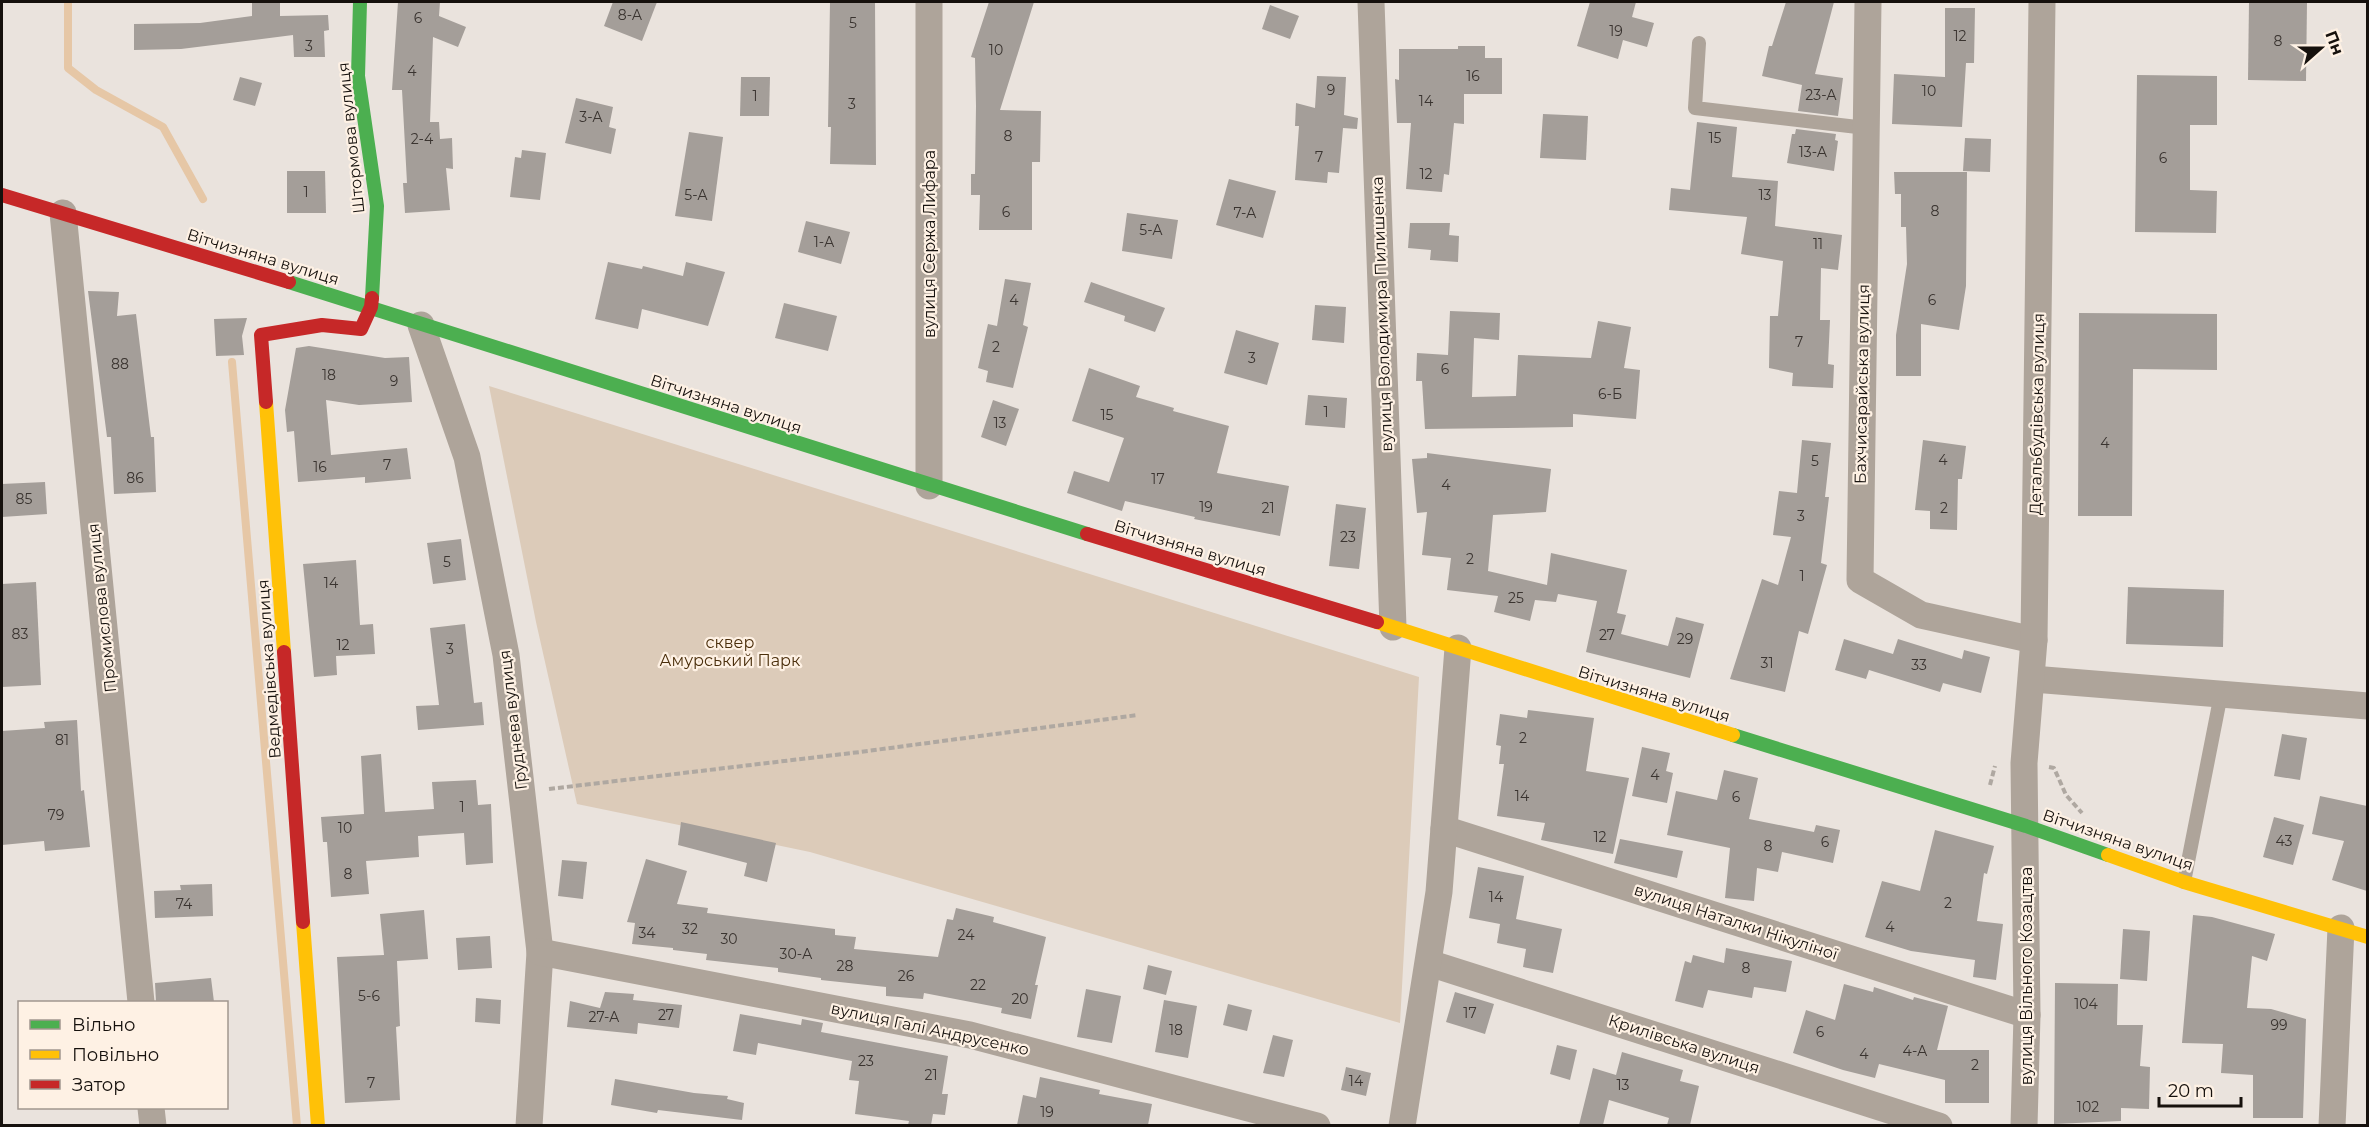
<svg xmlns="http://www.w3.org/2000/svg" width="2369" height="1127" font-family="Montserrat,sans-serif">
<rect width="100%" height="100%" fill="#eae3dd"/>
<path fill="#dccbb9" d="M489,386l930,291 -19,346 -590,-171 -233,-48 -41,-182z"/>
<g fill="none" stroke-linecap="round" stroke-linejoin="round">
<g stroke="#e6c7a6" stroke-width="8">
<path d="M68,2v66l28,22 67,37 40,72"/>
<path d="M232,362l65,764"/>
</g>
</g>
<g fill="#a49e99">
<path d="M252,2h28v14l48,-1 1,15 -5,1 1,26h-31l-1,-22 -112,14 -47,1v-26l66,-1 52,-7z"/>
<path d="M398,2h42l-1,14 27,11 -8,20 -25,-10 -3,85h9l1,17 12,-1 1,31 -7,-1 4,42 -45,3 -2,-30h4l-5,-93h-10z"/>
<path d="M613,2h44l-15,39 -38,-15z"/>
<path d="M830,2h45l1,163 -46,-1 1,-37h-3z"/>
<path d="M989,2h45l-34,108 41,1 -1,51h-8v68h-53l1,-35h-9v-21h4l1,-68 -1,-48 -4,-1z"/>
<path d="M1590,2h46l-4,15 22,6 -7,24 -24,-7 -5,19 -41,-13z"/>
<path d="M1786,2h48l-19,72 28,4 -5,38 -40,-5 4,-26 -40,-9 7,-30h3z"/>
<path d="M2249,2h58l-1,79 -58,-1z"/>
<path d="M1270,5l29,11 -9,23 -28,-10z"/>
<path d="M1945,8h30l-1,55h-8l-4,64 -70,-3 2,-50 51,3z"/>
<path d="M1458,46h27v12h17v36h-38v30l-10,-1 -5,52 -5,-1 -2,18 -36,-3 5,-66h-14l-2,-44 4,1v-31h59z"/>
<path d="M2137,75l80,1v49h-27v65l27,1 -1,42 -81,-1z"/>
<path d="M1317,76l29,1 -2,38 14,3 -1,11 -14,-1 -4,45 -11,-1 -1,11 -32,-3 4,-54h-4l1,-23 19,5z"/>
<path d="M240,77l22,6 -7,23 -22,-6z"/>
<path d="M741,77h29l-1,39h-29z"/>
<path d="M576,98l37,9 -4,20 7,2 -5,25 -46,-11z"/>
<path d="M1543,114l45,2 -2,44 -46,-2z"/>
<path d="M1697,122l40,5 -5,50 46,4 -3,45 67,9 -4,35 -17,-2 -1,52h10l-2,44 6,1 -1,23 -41,-2 1,-13 -24,-5 1,-52h8l5,-55 -42,-7 6,-37 -78,-7 2,-22 19,2z"/>
<path d="M1796,129l40,5 -1,6 3,1 -4,30 -47,-8 5,-29h3z"/>
<path d="M689,132l34,5 -11,84 -37,-5z"/>
<path d="M1965,138l26,1 -1,33 -27,-1z"/>
<path d="M522,150l24,3 -6,47 -30,-3 5,-40 6,1z"/>
<path d="M287,171h38l1,42h-39z"/>
<path d="M1894,172h73l-1,114 -7,44 -38,-6v52h-25v-41l11,-71 -1,-37h-5v-33h-6z"/>
<path d="M1229,179l47,12 -13,47 -47,-13z"/>
<path d="M1127,213l51,7 -6,39 -50,-8z"/>
<path d="M806,221l44,11 -9,32 -43,-12z"/>
<path d="M1410,223h40l-1,12 10,1 -1,26 -28,-2 1,-10 -23,-2z"/>
<path d="M608,262l34,7 1,-3 40,10 3,-14 39,10 -17,54 -66,-17 -4,20 -43,-10z"/>
<path d="M1005,279l26,4 -8,42 5,2 -15,61 -27,-6 2,-11 -10,-3 10,-44 9,2z"/>
<path d="M1091,282l74,26 -10,24 -31,-11 1,-5 -41,-14z"/>
<path d="M88,291l31,1 -2,24 19,-2 15,123h3l2,55 -42,2 -3,-57h-4z"/>
<path d="M784,303l53,13 -9,35 -53,-13z"/>
<path d="M1315,305l31,2 -2,36 -32,-3z"/>
<path d="M1450,311l50,2 -1,27 -25,-2 -2,59 44,-1 2,-41 73,3 7,-37 33,6 -7,41 16,2 -4,49 -63,-5v13l-148,2 -3,-48h-6l1,-28 31,2z"/>
<path d="M2079,313l138,1v56l-84,-1 -1,147h-54z"/>
<path d="M247,318l-5,18 2,19 -28,1 -2,-37z"/>
<path d="M1236,330l43,13 -12,42 -43,-12z"/>
<path d="M309,346l76,12 24,-1 3,45 -53,3 -33,-5 5,55 76,-7 4,31 -46,4v-6l-67,5 -4,-51 -7,1 -2,-22 11,-62z"/>
<path d="M1089,368l51,18 -4,11 38,11 -1,3 56,15 -12,47 72,13 -9,50 -86,-17 1,-2 -70,-16 -3,10 -55,-18 7,-22 35,11 15,-44 -52,-17z"/>
<path d="M1308,395l39,3 -2,30 -40,-3z"/>
<path d="M993,400l26,9 -13,37 -25,-9z"/>
<path d="M1802,440l29,3 -6,54h4l-8,66 6,2 -19,69 -9,-3 -14,61 -55,-13 32,-100 16,6 13,-48 -18,-2 6,-44 18,2z"/>
<path d="M1923,440l43,6 -4,33h-4l-1,51 -27,-1v-18l-15,-1z"/>
<path d="M1427,453l124,16 -5,43 -53,3 -5,56 59,14 4,-32 76,17 -10,43 9,2 -5,19 47,12 8,-29 28,7 -14,54 -104,-26 11,-51 -39,-7 -2,8 -21,-2 -5,21 -36,-9 4,-16 -51,-6 4,-32 -29,-3 5,-43 -10,1 -5,-54 15,-1z"/>
<path d="M45,482l2,32 -45,3v-33z"/>
<path d="M1336,504l30,4 -7,61 -30,-3z"/>
<path d="M461,539l5,41 -33,4 -6,-41z"/>
<path d="M356,560l4,65 13,-1 2,30 -39,2 1,19 -23,2 -11,-113z"/>
<path d="M36,582l5,103 -39,2v-103z"/>
<path d="M2128,587l96,3 -1,57 -97,-3z"/>
<path d="M465,624l9,79 8,-1 2,23 -66,5 -2,-24 23,-1 -9,-77z"/>
<path d="M1844,639l49,15 5,-15 64,20 2,-9 26,7 -9,36 -38,-10 -3,9 -71,-22 -3,9 -31,-9z"/>
<path d="M1528,710l66,8 -8,53 43,7 -16,76 -72,-14 4,-17 -48,-7 7,-52h-5l2,-18 -5,-1 4,-31 27,4z"/>
<path d="M77,720l4,71 3,-1 6,57 -45,4 -1,-10 -42,4v-114l43,-3 -1,-6z"/>
<path d="M2282,734l25,4 -7,42 -26,-4z"/>
<path d="M1642,747l28,6 -4,18 7,2 -6,30 -35,-7z"/>
<path d="M381,754l4,58 49,-3 -2,-27 44,-2 2,25 13,-1 2,59 -27,2 -2,-32 -46,3 1,21 -53,4 3,33 -38,3 -4,-55h-4l-2,-25 43,-3 -3,-58z"/>
<path d="M1724,770l34,8 -9,41 65,13 2,-7 24,5 -7,33 -51,-11 -4,20 -21,-4 -3,33 -29,-3 5,-50 -63,-13 9,-44 41,9z"/>
<path d="M2320,796l47,10v85l-35,-11 12,-39 -32,-7z"/>
<path d="M2274,817l30,8 -11,40 -30,-8z"/>
<path d="M681,822l95,21 -9,39 -23,-6 3,-13 -69,-18z"/>
<path d="M1935,830l59,16 -7,28 -3,-1 -7,48 26,3 -7,56 -23,-3 2,-17 -64,-9 -46,-14 17,-56 38,10z"/>
<path d="M1620,839l63,12 -6,27 -63,-15z"/>
<path d="M646,859l41,12 -10,33 31,4 -1,5 128,16v6l21,2 -2,12 84,8 9,-38 6,1 3,-12 38,9 -1,5 53,15 -11,48h3l-7,34 -30,-6 1,-5 -78,-15 -1,6 -37,-3v-9l-65,-7v-2l-43,-6v-4l-72,-8 1,-6 -34,-4v-2l-41,-4 3,-21 -8,-1z"/>
<path d="M562,860l25,2 -4,37 -25,-3z"/>
<path d="M1478,867l46,9 -8,43 46,10 -9,44 -30,-6 3,-18 -29,-6 3,-19 -31,-6z"/>
<path d="M212,884l1,32 -58,2 -1,-27 27,-1 -1,-5z"/>
<path d="M424,910l4,49 -31,2 3,65 -4,1 4,73 -55,3 -8,-146 47,-2 -4,-41z"/>
<path d="M2193,915l19,2 63,17 -8,27 -15,-5 -5,52 24,1 35,10 -3,99h-50v-43l-32,-2 2,-29 -41,-1z"/>
<path d="M2123,929l27,2 -3,50 -27,-2z"/>
<path d="M490,936l2,32 -34,2 -2,-32z"/>
<path d="M1726,948l66,13 -6,31 -32,-5 -2,11 -44,-8 -5,18 -28,-7 10,-40 6,2 2,-8 31,8z"/>
<path d="M1148,965l24,6 -6,24 -23,-6z"/>
<path d="M211,978l3,24h-58l-1,-19z"/>
<path d="M2055,983l63,1 -1,41h26l-3,41 10,1 -1,42 -28,-1v13l-67,3z"/>
<path d="M1844,984l29,8 1,-5 39,13 1,-3 34,9 -11,44h52v53h-44v-23l-66,-16 -4,14 -32,-8 -50,-17 13,-43 29,10z"/>
<path d="M1086,989l35,7 -9,47 -35,-6z"/>
<path d="M605,992l29,2 -1,6 49,5 -3,23 -41,-5 -1,11 -70,-7 3,-26 30,7z"/>
<path d="M1455,992l39,12 -9,30 -39,-12z"/>
<path d="M476,998l25,2 -1,24 -25,-2z"/>
<path d="M1164,1000l33,6 -9,52 -33,-6z"/>
<path d="M1228,1004l24,6 -5,21 -24,-6z"/>
<path d="M740,1014l61,11 1,-6 21,4 -2,9 127,24 -6,38h6l-3,21 -12,-1 -2,11h-23l1,-4 -54,-7 4,-33 -10,-1 3,-19 -94,-18 -2,12 -23,-4z"/>
<path d="M1273,1035l20,5 -9,37 -21,-4z"/>
<path d="M1557,1045l20,5 -7,30 -20,-6z"/>
<path d="M1622,1052l61,18 -3,11 19,5 -9,39h-23l2,-7 -60,-18 -6,25h-24l14,-57 23,7z"/>
<path d="M1346,1067l25,6 -5,23 -25,-6z"/>
<path d="M1040,1077l60,13 -1,4 53,10 -4,21h-131l6,-30 13,3z"/>
<path d="M615,1079l79,14 34,3 -1,3 17,4 -2,17 -84,-10 -1,3 -46,-8z"/>
</g>
<g fill="none" stroke-linecap="round" stroke-linejoin="round">
<g stroke="#afa8a1" stroke-width="4" stroke-dasharray="6 3" stroke-linecap="butt">
<path d="M2049,767l5,1 12,27 16,18"/>
<path d="M1990,785l5,-19"/>
<path d="M549,789l311,-37 278,-37"/>
</g>
<g stroke="#aea49a" stroke-width="14">
<path d="M1699,43l-4,65 171,20"/>
<path d="M2184,882l37,-188"/>
</g>
<g stroke="#aea49a" stroke-width="27">
<path d="M1371,2l22,625"/>
<path d="M1868,2l-8,578 61,35 113,25"/>
<path d="M63,213l78,789"/>
<path d="M421,325l46,132 39,198 34,297 -11,174"/>
<path d="M929,486v-484"/>
<path d="M2032,679l336,27"/>
<path d="M1444,829l583,186"/>
<path d="M540,952l430,83 347,91"/>
<path d="M1429,963l510,163"/>
<path d="M151,1108l2,18"/>
<path d="M1402,1126l37,-234 19,-244"/>
<path d="M2024,1126l3,-111 -3,-252 10,-123 8,-638"/>
<path d="M2332,1126l9,-198"/>
</g>
<g stroke="#4caf50" stroke-width="14">
<path d="M360,2l-2,74 19,130 -5,92"/>
<path d="M289,282l798,252"/>
<path d="M1733,735l293,91 82,29"/>
</g>
<g stroke="#ffc107" stroke-width="14">
<path d="M266,402l18,250"/>
<path d="M1377,622l356,113"/>
<path d="M2108,855l76,27 184,55"/>
<path d="M303,922l15,204"/>
</g>
<g stroke="#c62828" stroke-width="14">
<path d="M2,195l287,87"/>
<path d="M266,402l-5,-67 61,-10 39,4 10,-22 1,-9"/>
<path d="M1087,534l290,88"/>
<path d="M284,652l19,270"/>
</g>
</g>
<g text-anchor="middle" dominant-baseline="central" stroke-width="4.5" stroke-linejoin="round" paint-order="stroke">
<g font-size="14" fill="#3a3430">
<text x="630" y="15">8-А</text>
<text x="418" y="18">6</text>
<text x="853" y="23">5</text>
<text x="1616" y="31">19</text>
<text x="1960" y="36">12</text>
<text x="2278" y="41">8</text>
<text x="309" y="46">3</text>
<text x="996" y="50">10</text>
<text x="412" y="71">4</text>
<text x="1473" y="76">16</text>
<text x="1331" y="90">9</text>
<text x="1929" y="91">10</text>
<text x="1821" y="95">23-А</text>
<text x="755" y="96">1</text>
<text x="1426" y="101">14</text>
<text x="852" y="104">3</text>
<text x="591" y="117">3-А</text>
<text x="1008" y="136">8</text>
<text x="1715" y="138">15</text>
<text x="422" y="139">2-4</text>
<text x="1813" y="152">13-А</text>
<text x="1319" y="157">7</text>
<text x="2163" y="158">6</text>
<text x="1426" y="174">12</text>
<text x="306" y="192">1</text>
<text x="696" y="195">5-А</text>
<text x="1765" y="195">13</text>
<text x="1935" y="211">8</text>
<text x="1006" y="212">6</text>
<text x="1245" y="213">7-А</text>
<text x="1151" y="230">5-А</text>
<text x="824" y="242">1-А</text>
<text x="1818" y="244">11</text>
<text x="1014" y="300">4</text>
<text x="1932" y="300">6</text>
<text x="1799" y="342">7</text>
<text x="996" y="347">2</text>
<text x="1252" y="358">3</text>
<text x="120" y="364">88</text>
<text x="1445" y="369">6</text>
<text x="329" y="375">18</text>
<text x="394" y="381">9</text>
<text x="1610" y="394">6-Б</text>
<text x="1326" y="412">1</text>
<text x="1107" y="415">15</text>
<text x="1000" y="423">13</text>
<text x="2105" y="443">4</text>
<text x="1943" y="460">4</text>
<text x="1815" y="461">5</text>
<text x="387" y="465">7</text>
<text x="320" y="467">16</text>
<text x="135" y="478">86</text>
<text x="1158" y="479">17</text>
<text x="1446" y="485">4</text>
<text x="24" y="499">85</text>
<text x="1206" y="507">19</text>
<text x="1268" y="508">21</text>
<text x="1944" y="508">2</text>
<text x="1801" y="516">3</text>
<text x="1348" y="537">23</text>
<text x="1470" y="559">2</text>
<text x="447" y="562">5</text>
<text x="1802" y="576">1</text>
<text x="331" y="583">14</text>
<text x="1516" y="598">25</text>
<text x="20" y="634">83</text>
<text x="1607" y="635">27</text>
<text x="1685" y="639">29</text>
<text x="343" y="645">12</text>
<text x="450" y="649">3</text>
<text x="1767" y="663">31</text>
<text x="1919" y="665">33</text>
<text x="1523" y="738">2</text>
<text x="62" y="740">81</text>
<text x="1655" y="775">4</text>
<text x="1522" y="796">14</text>
<text x="1736" y="797">6</text>
<text x="462" y="807">1</text>
<text x="56" y="815">79</text>
<text x="345" y="828">10</text>
<text x="1600" y="837">12</text>
<text x="2284" y="841">43</text>
<text x="1825" y="842">6</text>
<text x="1768" y="846">8</text>
<text x="348" y="874">8</text>
<text x="1496" y="897">14</text>
<text x="1948" y="903">2</text>
<text x="184" y="904">74</text>
<text x="1890" y="927">4</text>
<text x="690" y="929">32</text>
<text x="647" y="933">34</text>
<text x="966" y="935">24</text>
<text x="729" y="939">30</text>
<text x="796" y="954">30-А</text>
<text x="845" y="966">28</text>
<text x="1746" y="968">8</text>
<text x="906" y="976">26</text>
<text x="978" y="985">22</text>
<text x="369" y="996">5-6</text>
<text x="1020" y="999">20</text>
<text x="2086" y="1004">104</text>
<text x="1470" y="1013">17</text>
<text x="666" y="1015">27</text>
<text x="604" y="1017">27-А</text>
<text x="2279" y="1025">99</text>
<text x="1176" y="1030">18</text>
<text x="1820" y="1032">6</text>
<text x="1915" y="1051">4-А</text>
<text x="1864" y="1054">4</text>
<text x="866" y="1061">23</text>
<text x="1975" y="1065">2</text>
<text x="931" y="1075">21</text>
<text x="1356" y="1081">14</text>
<text x="371" y="1083">7</text>
<text x="1623" y="1085">13</text>
<text x="2088" y="1107">102</text>
<text x="1047" y="1112">19</text>
</g>
<g font-size="16" fill="#16110d" stroke="#fef1e4">
<text transform="translate(351 138) rotate(-96)">Штормова вулиця</text>
<text transform="translate(929 244) rotate(-90)">вулиця Сержа Лифара</text>
<text transform="translate(263 257) rotate(17)">Вітчизняна вулиця</text>
<text transform="translate(1382 314) rotate(-92)">вулиця Володимира Пилишенка</text>
<text transform="translate(1862 384) rotate(-89)">Бахчисарайська вулиця</text>
<text transform="translate(726 404) rotate(18)">Вітчизняна вулиця</text>
<text transform="translate(2037 414) rotate(-89)">Детальбудівська вулиця</text>
<text transform="translate(1190 548) rotate(17)">Вітчизняна вулиця</text>
<text transform="translate(102 608) rotate(-96)">Промислова вулиця</text>
<text transform="translate(269 669) rotate(-94)">Ведмедівська вулиця</text>
<text transform="translate(1654 694) rotate(17)">Вітчизняна вулиця</text>
<text transform="translate(513 720) rotate(-97)">Груднева вулиця</text>
<text transform="translate(2118 840) rotate(19)">Вітчизняна вулиця</text>
<text transform="translate(1736 922) rotate(18)">вулиця Наталки Нікуліної</text>
<text transform="translate(2026 976) rotate(-90)">вулиця Вільного Козацтва</text>
<text transform="translate(930 1029) rotate(12)">вулиця Галі Андрусенко</text>
<text transform="translate(1684 1044) rotate(18)">Крилівська вулиця</text>
</g>
<g font-size="16" fill="#4b2f0c" stroke="#fef1e4">
<text x="730" y="642">сквер<tspan x="730" dy="18">Амурський Парк</tspan></text>
</g>
</g>
<rect width="2369" height="1127" fill="none" stroke="#16110d" stroke-width="6"/>
<rect x="18" y="1001" width="210" height="108" fill="#fef1e4" stroke="#a1978e" stroke-width="1.5"/>
<rect x="30" y="1020" width="30" height="9" fill="#4caf50" stroke="#a1978e" stroke-width="1.5"/>
<text x="72" y="1031" font-size="18" fill="#16110d">Вільно</text>
<rect x="30" y="1050" width="30" height="9" fill="#ffc107" stroke="#a1978e" stroke-width="1.5"/>
<text x="72" y="1061" font-size="18" fill="#16110d">Повільно</text>
<rect x="30" y="1080" width="30" height="9" fill="#c62828" stroke="#a1978e" stroke-width="1.5"/>
<text x="72" y="1091" font-size="18" fill="#16110d">Затор</text>
<g transform="translate(2321 48) rotate(69)" stroke="#fef1e4" stroke-width="4.5" paint-order="stroke">
<path d="M0-4.5L10 22L0 15L-10 22Z" fill="#16110d"/>
<text y="-9" font-size="16" font-weight="bold" text-anchor="middle" fill="#16110d">Пн</text>
</g>
<path d="M2159 1097v9h82v-9" fill="none" stroke="#16110d" stroke-width="3"/>
<text x="2168" y="1097" font-size="18" fill="#16110d" stroke="#fef1e4" stroke-width="4.5" paint-order="stroke">20 m</text>
</svg>
